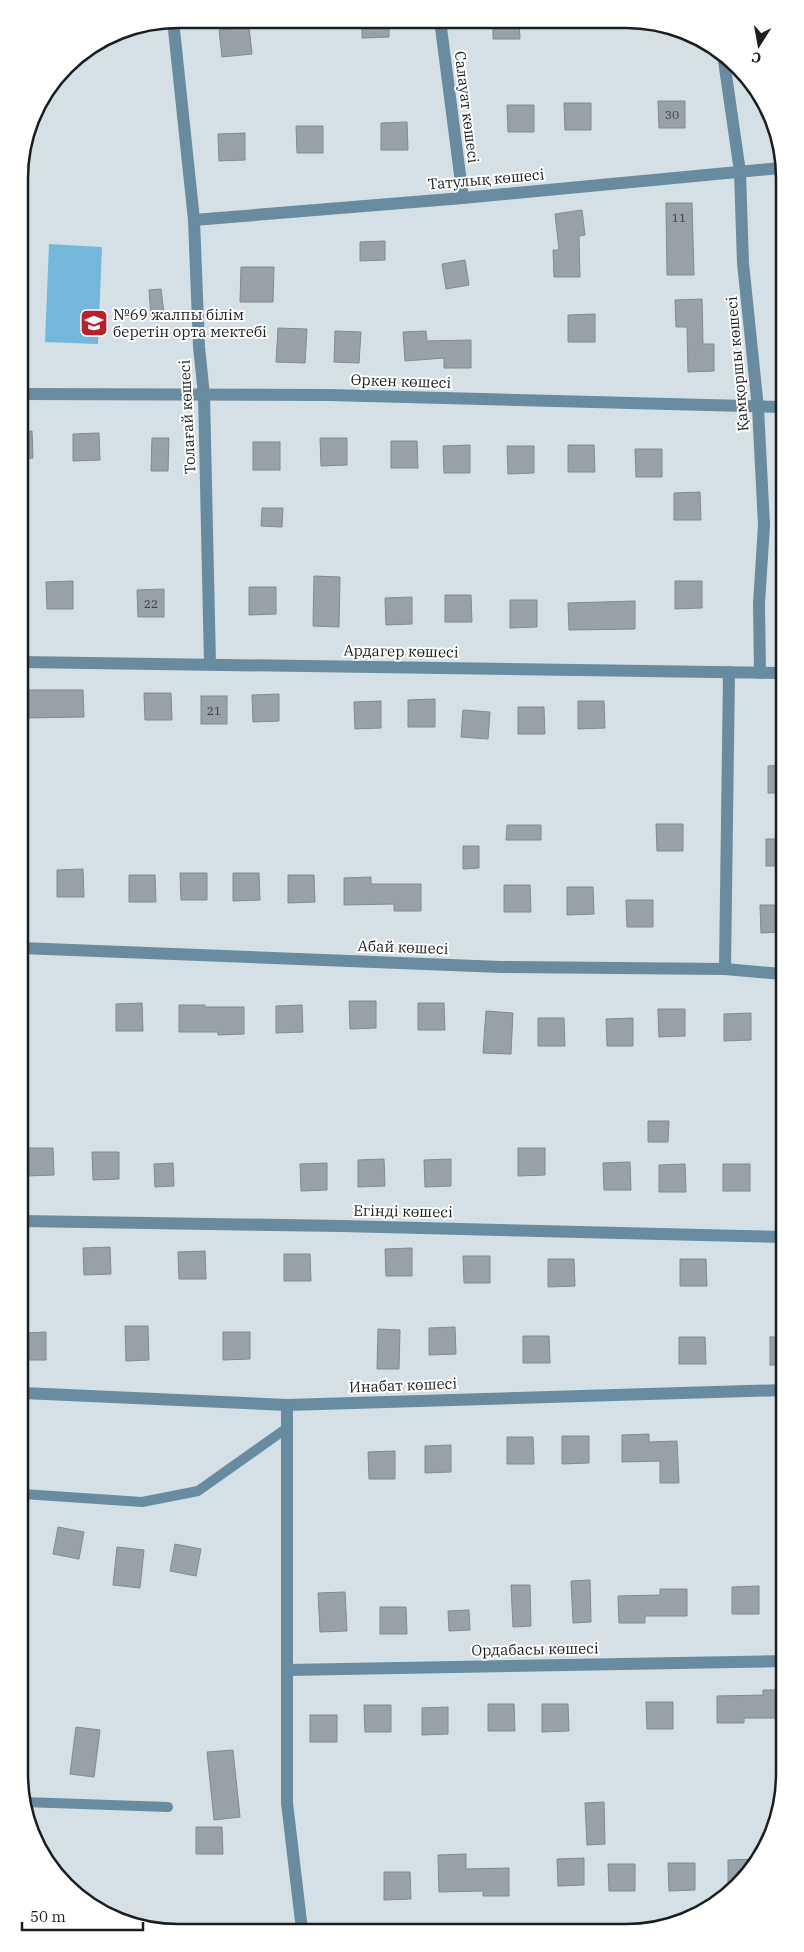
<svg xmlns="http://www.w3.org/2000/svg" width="804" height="1952" font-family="'IBM Plex Serif',serif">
<rect width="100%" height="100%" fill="#d5e0e6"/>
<path fill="#75b7db" d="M49,244l53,3 -4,97 -53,-2z"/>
<g fill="#97a1a7" stroke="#808a90">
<path d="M362,20h27v17l-27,1z"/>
<path d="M493,21h26l1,18h-27z"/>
<path d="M249,27l3,27 -30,3 -3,-27z"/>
<path d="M658,101h27v27h-26z"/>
<path d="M564,103h27v27h-26z"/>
<path d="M507,105h27v27h-26z"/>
<path d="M407,122l1,28h-27v-27z"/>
<path d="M296,126h27v27h-26z"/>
<path d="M245,133v27l-26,1 -1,-27z"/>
<path d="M666,203h26l2,72h-27z"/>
<path d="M582,210l3,25 -6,1 1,41h-26l-1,-27h6l-4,-36z"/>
<path d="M385,241v19l-25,1v-19z"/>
<path d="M465,260l4,25 -23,4 -4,-25z"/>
<path d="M241,267h33l-1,35h-33z"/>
<path d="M161,289l3,25 -13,2 -2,-26z"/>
<path d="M702,299l1,45h11v27l-26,1 -1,-45h-11l-1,-27z"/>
<path d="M595,314v28h-27v-27z"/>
<path d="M278,328l29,1 -2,34 -29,-1z"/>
<path d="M335,331l26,1 -2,31 -25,-1z"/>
<path d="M426,331l1,10 44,-1v28h-27v-10l-39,3 -2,-29z"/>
<path d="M20,431h12l1,27 -13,1z"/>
<path d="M99,433l1,27 -27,1v-27z"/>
<path d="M152,438h17l-1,33h-17z"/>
<path d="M320,438h27v27l-26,1z"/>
<path d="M391,441h26l1,27h-27z"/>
<rect x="253" y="442" width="27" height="28"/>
<path d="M470,445v28h-26l-1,-27z"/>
<path d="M568,445h26l1,27h-27z"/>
<path d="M507,446h27v27l-26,1z"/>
<path d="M635,449h27v28h-26z"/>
<path d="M700,492l1,28h-27v-27z"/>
<path d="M262,508h21l-1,19 -21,-1z"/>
<path d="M314,576l26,1 -1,50 -26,-1z"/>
<path d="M73,581v28h-26l-1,-27z"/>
<path d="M675,581h27v27l-27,1z"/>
<path d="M249,587h27v27l-27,1z"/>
<path d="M164,589v28h-26l-1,-27z"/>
<path d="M445,595h26l1,27h-27z"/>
<path d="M412,597v27l-26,1 -1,-27z"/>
<path d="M510,600h27v27l-27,1z"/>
<path d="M635,601v28l-66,1 -1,-27z"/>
<path d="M21,690h62l1,27 -63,1z"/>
<path d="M144,693h27l1,27h-27z"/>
<path d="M279,694v27l-26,1 -1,-27z"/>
<rect x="201" y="696" width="26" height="28"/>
<path d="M435,699v28h-27v-27z"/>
<path d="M381,701v27l-26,1 -1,-27z"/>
<path d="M578,701h26l1,27 -27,1z"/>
<path d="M518,707h26l1,27h-27z"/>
<path d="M463,710l27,2 -2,27 -27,-2z"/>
<path d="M782,765v28h-14v-27z"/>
<path d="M656,824h27v27h-26z"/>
<path d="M507,825h34v15h-35z"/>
<rect x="766" y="839" width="16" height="27"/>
<path d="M463,846h16v22l-16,1z"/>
<path d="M83,869l1,28h-27v-27z"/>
<path d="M180,873h27v27h-26z"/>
<path d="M233,873h26l1,27 -27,1z"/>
<path d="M129,875h26l1,27h-27z"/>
<path d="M288,875h26l1,27 -27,1z"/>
<path d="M371,877v7h50v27h-27v-7l-50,1v-27z"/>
<path d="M504,885h26l1,27h-27z"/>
<path d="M567,887h26l1,27 -27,1z"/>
<path d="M626,900h27v27h-26z"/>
<path d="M760,905h22v27l-21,1z"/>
<path d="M349,1001h27v27l-26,1z"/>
<path d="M142,1003l1,28h-27v-27z"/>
<path d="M418,1003h26l1,27h-27z"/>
<path d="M179,1005h26v2h39v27l-26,1v-3h-39z"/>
<path d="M302,1005l1,27 -27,1v-27z"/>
<path d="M658,1009h27v27l-26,1z"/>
<path d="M486,1011l27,2 -2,41 -28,-1z"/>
<path d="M751,1013v27l-27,1v-27z"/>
<path d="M538,1018h26l1,28h-27z"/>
<path d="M633,1018v28h-26l-1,-27z"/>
<path d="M648,1121h21l-1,21h-20z"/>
<path d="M27,1148h26l1,27 -27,1z"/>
<path d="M518,1148h27v27l-27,1z"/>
<path d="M92,1152h27v27l-26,1z"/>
<path d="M384,1159l1,27 -27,1v-27z"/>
<path d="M451,1159v27l-26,1 -1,-27z"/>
<path d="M630,1162l1,28h-27l-1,-27z"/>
<path d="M173,1163l1,23 -19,1 -1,-23z"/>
<path d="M327,1163v27l-26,1 -1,-27z"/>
<path d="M685,1164l1,28h-27v-27z"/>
<rect x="723" y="1164" width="27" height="27"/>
<path d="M110,1247l1,27 -27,1 -1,-27z"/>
<path d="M412,1248v28h-26l-1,-27z"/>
<path d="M205,1251l1,28h-27l-1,-27z"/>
<path d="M284,1254h26l1,27h-27z"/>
<path d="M463,1256h27v27h-26z"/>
<path d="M548,1259h26l1,27 -27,1z"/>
<path d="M680,1259h26l1,27h-27z"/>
<path d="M125,1326h23l1,34 -23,1z"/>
<path d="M455,1327l1,27 -27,1v-27z"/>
<path d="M378,1329l22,1 -1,39h-22z"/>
<path d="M46,1332v28h-23v-27z"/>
<path d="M223,1332h27v27l-27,1z"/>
<path d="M523,1336h26l1,27h-27z"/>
<path d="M679,1337h26l1,27h-27z"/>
<rect x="770" y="1337" width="14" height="28"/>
<path d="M649,1434v8l28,-1 2,42h-19v-22l-38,1v-27z"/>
<path d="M562,1436h27v27l-27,1z"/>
<path d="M507,1437h26l1,27h-27z"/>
<path d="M451,1445v27l-26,1v-27z"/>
<path d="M395,1451v28h-26l-1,-27z"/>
<path d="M58,1527l26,5 -5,27 -26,-5z"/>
<path d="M175,1544l26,5 -5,27 -26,-5z"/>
<path d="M117,1547l27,3 -4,38 -27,-3z"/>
<path d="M590,1580l1,42 -18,1 -2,-42z"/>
<path d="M511,1585h19l1,41 -18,1z"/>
<path d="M759,1586v28h-27v-27z"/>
<path d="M660,1589h27v27h-42v7h-26l-1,-27 42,-1z"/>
<path d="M345,1592l2,39 -27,1 -2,-39z"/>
<path d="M380,1607h26l1,27h-27z"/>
<path d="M469,1610l1,20 -21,1 -1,-20z"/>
<path d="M763,1690h22v28h-41v5h-27v-27l46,-1z"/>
<path d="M646,1702h27v27h-26z"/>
<path d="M488,1704h26l1,27h-27z"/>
<path d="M542,1704h26l1,27 -27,1z"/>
<path d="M364,1705h27v27h-26z"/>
<path d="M448,1707v27l-26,1v-27z"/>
<rect x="310" y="1715" width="27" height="27"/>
<path d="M76,1727l24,3 -6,47 -24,-3z"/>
<path d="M233,1750l7,67 -26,3 -7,-68z"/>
<path d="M604,1802l1,42 -18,1 -2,-42z"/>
<path d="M196,1827h26l1,27h-27z"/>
<path d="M466,1854v15l43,-1v28h-26v-5l-44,1 -1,-37z"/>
<path d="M584,1858v27l-26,1 -1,-27z"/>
<path d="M758,1859l-12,20 -9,8h-9v-27z"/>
<path d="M668,1863h27v27l-26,1z"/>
<path d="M608,1864h27v27h-26z"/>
<path d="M384,1872h26l1,27 -27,1z"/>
</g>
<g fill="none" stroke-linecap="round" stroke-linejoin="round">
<g stroke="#688ba0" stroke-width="10">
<path d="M23,1494l119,8 56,-11 89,-63"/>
<path d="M24,1802l144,5"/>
</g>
<g stroke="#688ba0" stroke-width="12">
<path d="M173,20l21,200 5,127 5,48 6,269"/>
<path d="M440,20l23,178"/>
<path d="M723,54l17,118 3,91 15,145 6,117 -5,79 1,69"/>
<path d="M194,220l269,-22 317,-30"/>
<path d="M20,394l309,1 452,12"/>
<path d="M21,662l761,11"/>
<path d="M21,948l480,19 224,2 57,5"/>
<path d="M725,969l4,-297"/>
<path d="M22,1221l320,5 441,11"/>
<path d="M23,1393l264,12 497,-15"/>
<path d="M287,1405v398l15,127"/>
<path d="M287,1670l498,-9"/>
</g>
</g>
<defs>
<symbol id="school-square" viewBox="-11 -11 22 22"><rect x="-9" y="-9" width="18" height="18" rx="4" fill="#b4232d" stroke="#fff"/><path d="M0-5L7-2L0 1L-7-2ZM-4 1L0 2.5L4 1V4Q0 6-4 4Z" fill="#fff"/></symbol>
</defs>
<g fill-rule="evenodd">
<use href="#school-square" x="78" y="307" width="32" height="32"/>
</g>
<g text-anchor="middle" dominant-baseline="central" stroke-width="4" stroke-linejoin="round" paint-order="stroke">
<g font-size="12" fill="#393f42">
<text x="672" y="114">30</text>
<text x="679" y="217">11</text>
<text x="151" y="603">22</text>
<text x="214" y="710">21</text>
</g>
<g font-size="15" fill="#1a1e20" stroke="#fff">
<text transform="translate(467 107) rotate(83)">Салауат көшесі</text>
<text transform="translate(486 179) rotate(-5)">Татулық көшесі</text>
<text transform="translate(737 364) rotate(-95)">Қамқоршы көшесі</text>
<text transform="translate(401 381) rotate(2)">Өркен көшесі</text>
<text transform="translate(187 417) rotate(-93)">Толағай көшесі</text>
<text transform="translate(401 651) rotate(1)">Ардагер көшесі</text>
<text transform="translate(403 947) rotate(2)">Абай көшесі</text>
<text transform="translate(403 1211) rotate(1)">Егінді көшесі</text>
<text transform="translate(403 1385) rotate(-2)">Инабат көшесі</text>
<text transform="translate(535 1649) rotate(-1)">Ордабасы көшесі</text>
</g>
<g font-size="15" fill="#1a1e20" stroke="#fff" text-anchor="start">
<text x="113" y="314">№69 жалпы білім<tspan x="113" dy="17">беретін орта мектебі</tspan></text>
</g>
</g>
<path d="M0 0H804V1952H0ZM178 28H626A150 150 0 0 1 776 178V1774A150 150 0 0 1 626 1924H178A150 150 0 0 1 28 1774V178A150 150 0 0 1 178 28Z" fill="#fff" fill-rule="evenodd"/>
<path fill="none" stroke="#1a1e20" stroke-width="2.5" d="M178 28H626A150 150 0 0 1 776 178V1774A150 150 0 0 1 626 1924H178A150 150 0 0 1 28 1774V178A150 150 0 0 1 178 28Z"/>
<g transform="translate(759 45) rotate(191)" stroke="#ffffff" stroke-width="4" paint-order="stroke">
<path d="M0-4L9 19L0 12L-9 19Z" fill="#1a1e20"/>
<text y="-8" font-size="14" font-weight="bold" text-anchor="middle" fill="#1a1e20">С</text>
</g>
<path d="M22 1922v8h121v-8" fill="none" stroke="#1a1e20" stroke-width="2.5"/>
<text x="30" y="1922" font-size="15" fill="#1a1e20" stroke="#ffffff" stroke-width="4" paint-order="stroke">50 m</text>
</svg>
